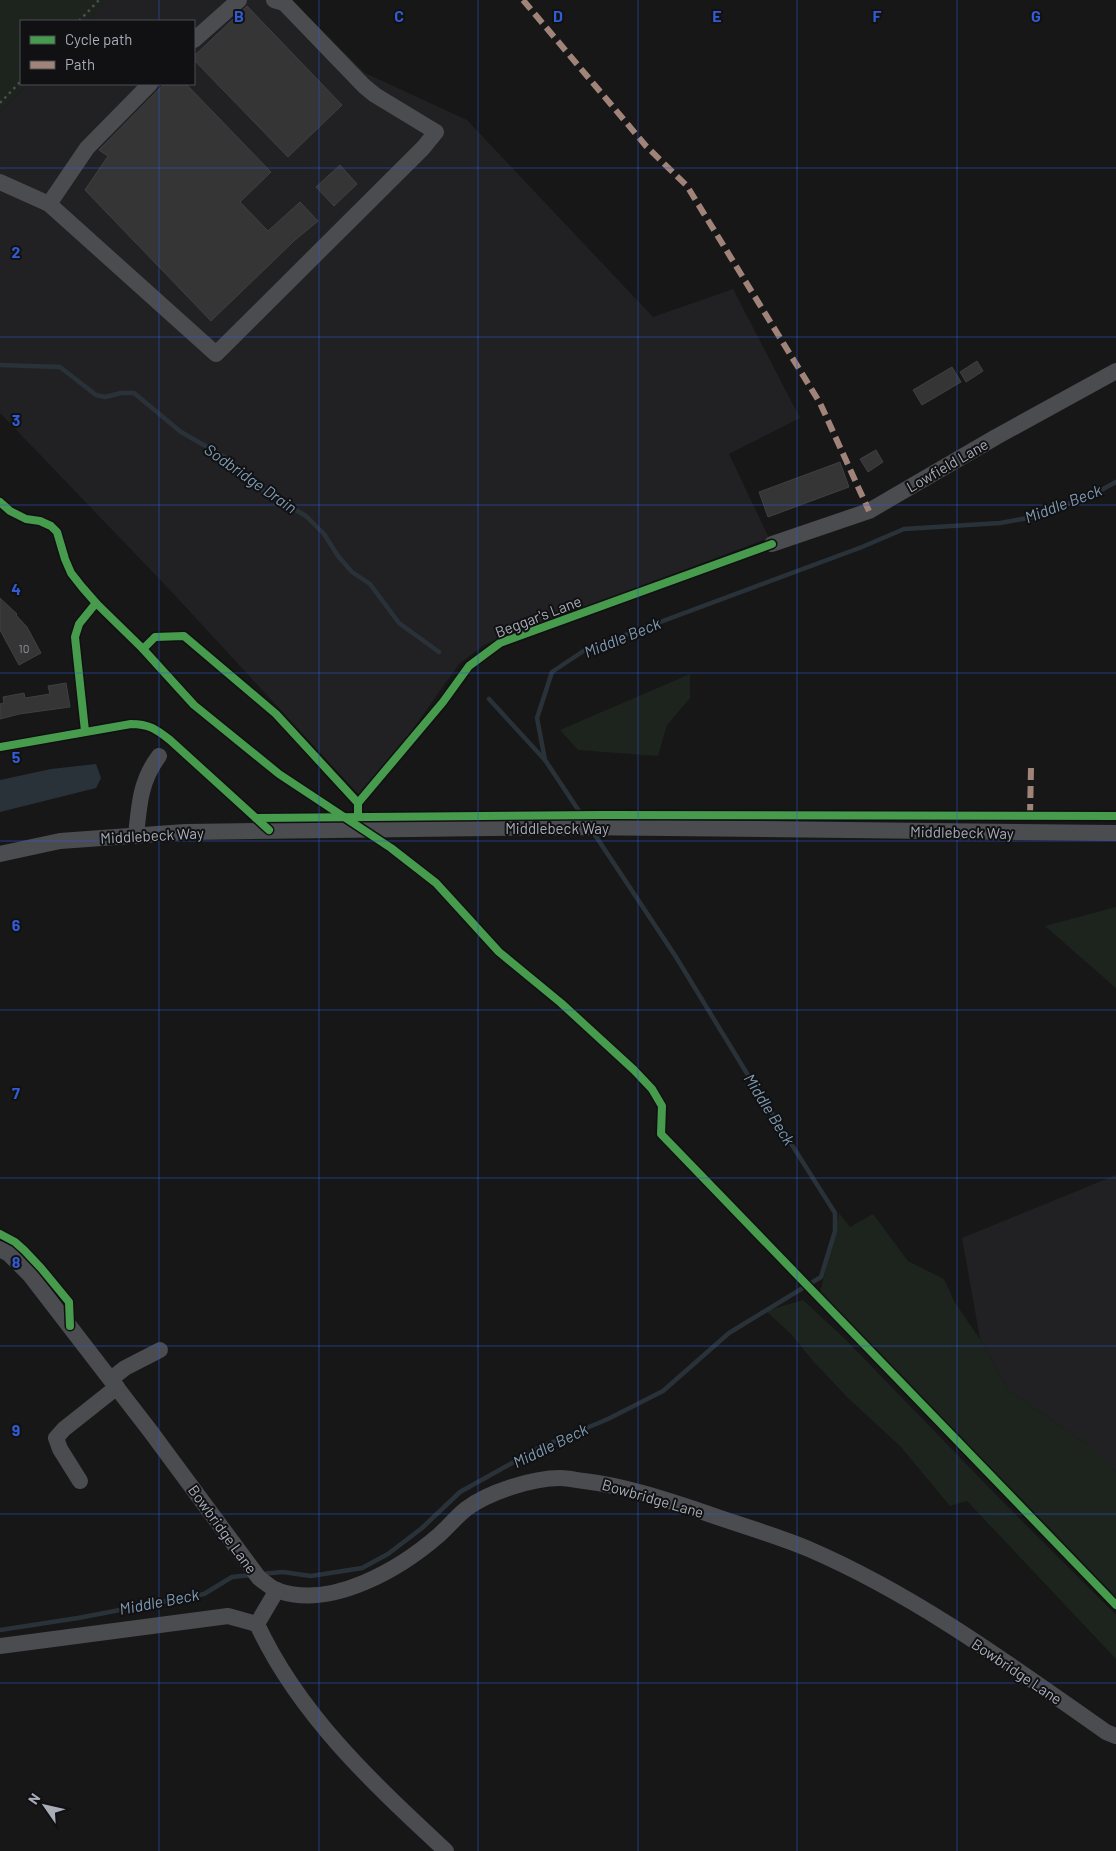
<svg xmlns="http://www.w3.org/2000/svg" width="1116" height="1851" font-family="Barlow,sans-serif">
<rect width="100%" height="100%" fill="#171717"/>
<g fill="#212123">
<path d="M107,0h184l74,73 102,47 186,197 80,-28 67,129 -71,36 40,84 -285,107 -25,19 -66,93 -34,38 -190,-206 -169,-176v-301l27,-28h167v-63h-107z"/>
<path d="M1116,1175v297l-25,-25 -82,-56 -29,-52 -18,-101z"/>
</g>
<g fill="#1d241e">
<path d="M0,0h107l-20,21h-66v63h6l-27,28z"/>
<path d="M690,674v24l-23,27 -9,31 -80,-6 -18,-20z"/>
<path d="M1116,907v81l-71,-62z"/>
<path d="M839,1213l11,14 23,-13 35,47 36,18 11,24 25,36 29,52 82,56 25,25v127l-296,-306z"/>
<path d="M803,1300l41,38 161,166 111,111v44l-149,-158 -17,5 -49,-59 -54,-50 -34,-36 -22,-27 -25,-23z"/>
</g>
<path fill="#2a3239" d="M96,764l5,14 -5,10 -96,24v-32l51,-11z"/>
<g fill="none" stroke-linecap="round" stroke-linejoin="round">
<g stroke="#2a3239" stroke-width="4.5">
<path d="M0,365l60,2 36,28 9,2 16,-4h13l47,39 42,24 42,36 41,24 18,18 14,22 14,16 18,12 29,39 40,29"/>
<path d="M489,699l55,60"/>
<path d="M587,823l-42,-63 -8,-42 15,-46 33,-22 277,-103 42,-18 96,-6 33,-6 61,-23 22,-12"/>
<path d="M261,1574l22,-2 28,4 51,-8 26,-14 34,-26 38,-36 79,-44 69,-29 55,-28 66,-58 92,-56 14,-46v-18l-81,-128 -78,-128 -83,-125"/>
<path d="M0,1630l78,-12 126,-24 28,-17 19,-2"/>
</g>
</g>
<g fill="#353536" stroke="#3f4043">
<path d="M247,6l95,99 -54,52 -94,-97v-4z"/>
<path d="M164,84h22l85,88 -31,30 28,29 32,-29 18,19 -23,19 -84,81 -126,-131 23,-34 -9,-6z"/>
<path d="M340,165l17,19 -23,22 -18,-19z"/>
<path d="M977,361l6,10 -17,11 -6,-10z"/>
<path d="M952,367l9,15 -39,23 -9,-15z"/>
<path d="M876,450l7,12 -15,10 -8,-13z"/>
<path d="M840,462l9,25 -81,30 -9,-25z"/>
<path d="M0,598l17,16 -1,1 11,12 14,26 -22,12 -19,-35z"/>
<path d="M66,683l4,24 -51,7 -19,5v-15l4,-1 -1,-6 21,-4 1,5 25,-4 -2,-8z"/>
</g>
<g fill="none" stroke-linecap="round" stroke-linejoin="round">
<g stroke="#4d4e52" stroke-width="2.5" stroke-dasharray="2.5 4" stroke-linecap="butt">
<path d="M79,21l20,-21"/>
<path d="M0,103l21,-22"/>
</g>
<g stroke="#4b4c50" stroke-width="16">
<path d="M194,40l45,-40"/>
<path d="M0,182l49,22 167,150 207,-206 13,-16 -61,-37 -11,-9 -80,-83 -10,-3"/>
<path d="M49,204l38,-56 63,-64"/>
<path d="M772,544l97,-33 127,-74 120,-66"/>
<path d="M136,836c3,-30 4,-55 23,-80"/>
<path d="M0,854l60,-13 125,-9 387,-5 544,6"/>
<path d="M0,1249l9,5 21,21 121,157 108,146c7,5 13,11 20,13 53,18 121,-22 160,-56 9,-8 17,-18 27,-26 22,-17 67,-31 94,-31 8,0 16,2 24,3 41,5 80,18 119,31 36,13 73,23 108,38 106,46 201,116 295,182l10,4"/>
<path d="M111,1379l14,-11 35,-18"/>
<path d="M80,1481l-20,-32 -4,-11 8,-9 53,-42"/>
<path d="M257,1624c42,91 117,160 189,227"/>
<path d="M0,1646l228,-30 29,8 20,-34"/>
</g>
<g stroke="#a18479" stroke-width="6" stroke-dasharray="12 6" stroke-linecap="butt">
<path d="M523,0l123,146 41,40 133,217 49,108"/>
<path d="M1030,816l1,-49"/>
</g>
<defs>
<g id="cycleway">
<path d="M0,502l10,9 16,8 14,2 11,5 6,6 8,27 6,14 11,14 14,16 47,46 51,56 85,69 112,74 45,35 63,69 62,51 73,67 18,19 10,17 -1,28 455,471"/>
<path d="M143,649l12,-12 29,-1 92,78 82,89"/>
<path d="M85,731l-10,-94 4,-13 17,-21"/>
<path d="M0,747l131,-23c18,0 25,5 39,16l99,90"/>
<path d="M358,817v-14l85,-101 26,-36 31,-23 272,-99"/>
<path d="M256,818l347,-3 513,1"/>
<path d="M0,1234l15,8 9,8 17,18 28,34 1,24"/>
</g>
</defs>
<use href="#cycleway" stroke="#111113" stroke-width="11"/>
<use href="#cycleway" stroke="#469c4c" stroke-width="8"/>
</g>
<path fill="none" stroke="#325cd3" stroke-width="1" stroke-opacity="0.55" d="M159,0v21M319,0v1851M478,0v1851M638,0v1851M797,0v1851M957,0v1851M159,84v1767M0,168h1116M0,337h1116M0,505h1116M0,673h1116M0,841h1116M0,1010h1116M0,1178h1116M0,1346h1116M0,1514h1116M0,1683h1116"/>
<g text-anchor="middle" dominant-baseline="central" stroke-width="4" stroke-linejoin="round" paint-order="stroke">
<g font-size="12" fill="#8b8f98">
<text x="24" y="648">10</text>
</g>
<g font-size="15" fill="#a8adb8" stroke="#111113">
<text transform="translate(947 465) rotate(-30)">Lowfield Lane</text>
<text transform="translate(538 616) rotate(-21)">Beggar's Lane</text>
<text x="557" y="828">Middlebeck Way</text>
<text transform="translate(962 832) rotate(1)">Middlebeck Way</text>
<text transform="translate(152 835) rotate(-3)">Middlebeck Way</text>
<text transform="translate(653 1498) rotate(16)">Bowbridge Lane</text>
<text transform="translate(223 1529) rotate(54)">Bowbridge Lane</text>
<text transform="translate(1017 1671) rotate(34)">Bowbridge Lane</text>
</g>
<g font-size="16" font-style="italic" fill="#7f9bb3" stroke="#111113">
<text transform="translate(251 478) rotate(35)">Sodbridge Drain</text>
<text transform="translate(1063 503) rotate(-21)">Middle Beck</text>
<text transform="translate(622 637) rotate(-22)">Middle Beck</text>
<text transform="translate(770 1109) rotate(58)">Middle Beck</text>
<text transform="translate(550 1445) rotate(-26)">Middle Beck</text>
<text transform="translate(159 1601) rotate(-11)">Middle Beck</text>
</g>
</g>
<g font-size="16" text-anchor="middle" font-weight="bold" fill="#325cd3" stroke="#111113" stroke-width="4" stroke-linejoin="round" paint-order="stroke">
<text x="239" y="22">B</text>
<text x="399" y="22">C</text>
<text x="558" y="22">D</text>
<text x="717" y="22">E</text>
<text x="877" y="22">F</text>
<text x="1036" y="22">G</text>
<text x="16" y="258">2</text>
<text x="16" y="426">3</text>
<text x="16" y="595">4</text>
<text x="16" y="763">5</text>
<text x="16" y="931">6</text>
<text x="16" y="1099">7</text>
<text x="16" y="1268">8</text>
<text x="16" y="1436">9</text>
</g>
<rect x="20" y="20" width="175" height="65" fill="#111113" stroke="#4d4f55"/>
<rect x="30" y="36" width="25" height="8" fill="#469c4c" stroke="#4d4f55"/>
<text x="65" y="45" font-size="15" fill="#a8adb8">Cycle path</text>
<rect x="30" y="61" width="25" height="8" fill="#a18479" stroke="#4d4f55"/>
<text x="65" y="70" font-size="15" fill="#a8adb8">Path</text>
<g transform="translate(45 1806) rotate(304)" stroke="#111113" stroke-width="4" paint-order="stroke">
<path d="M0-4L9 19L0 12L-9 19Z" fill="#a8adb8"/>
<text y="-8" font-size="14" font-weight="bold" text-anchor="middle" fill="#a8adb8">N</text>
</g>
</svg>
